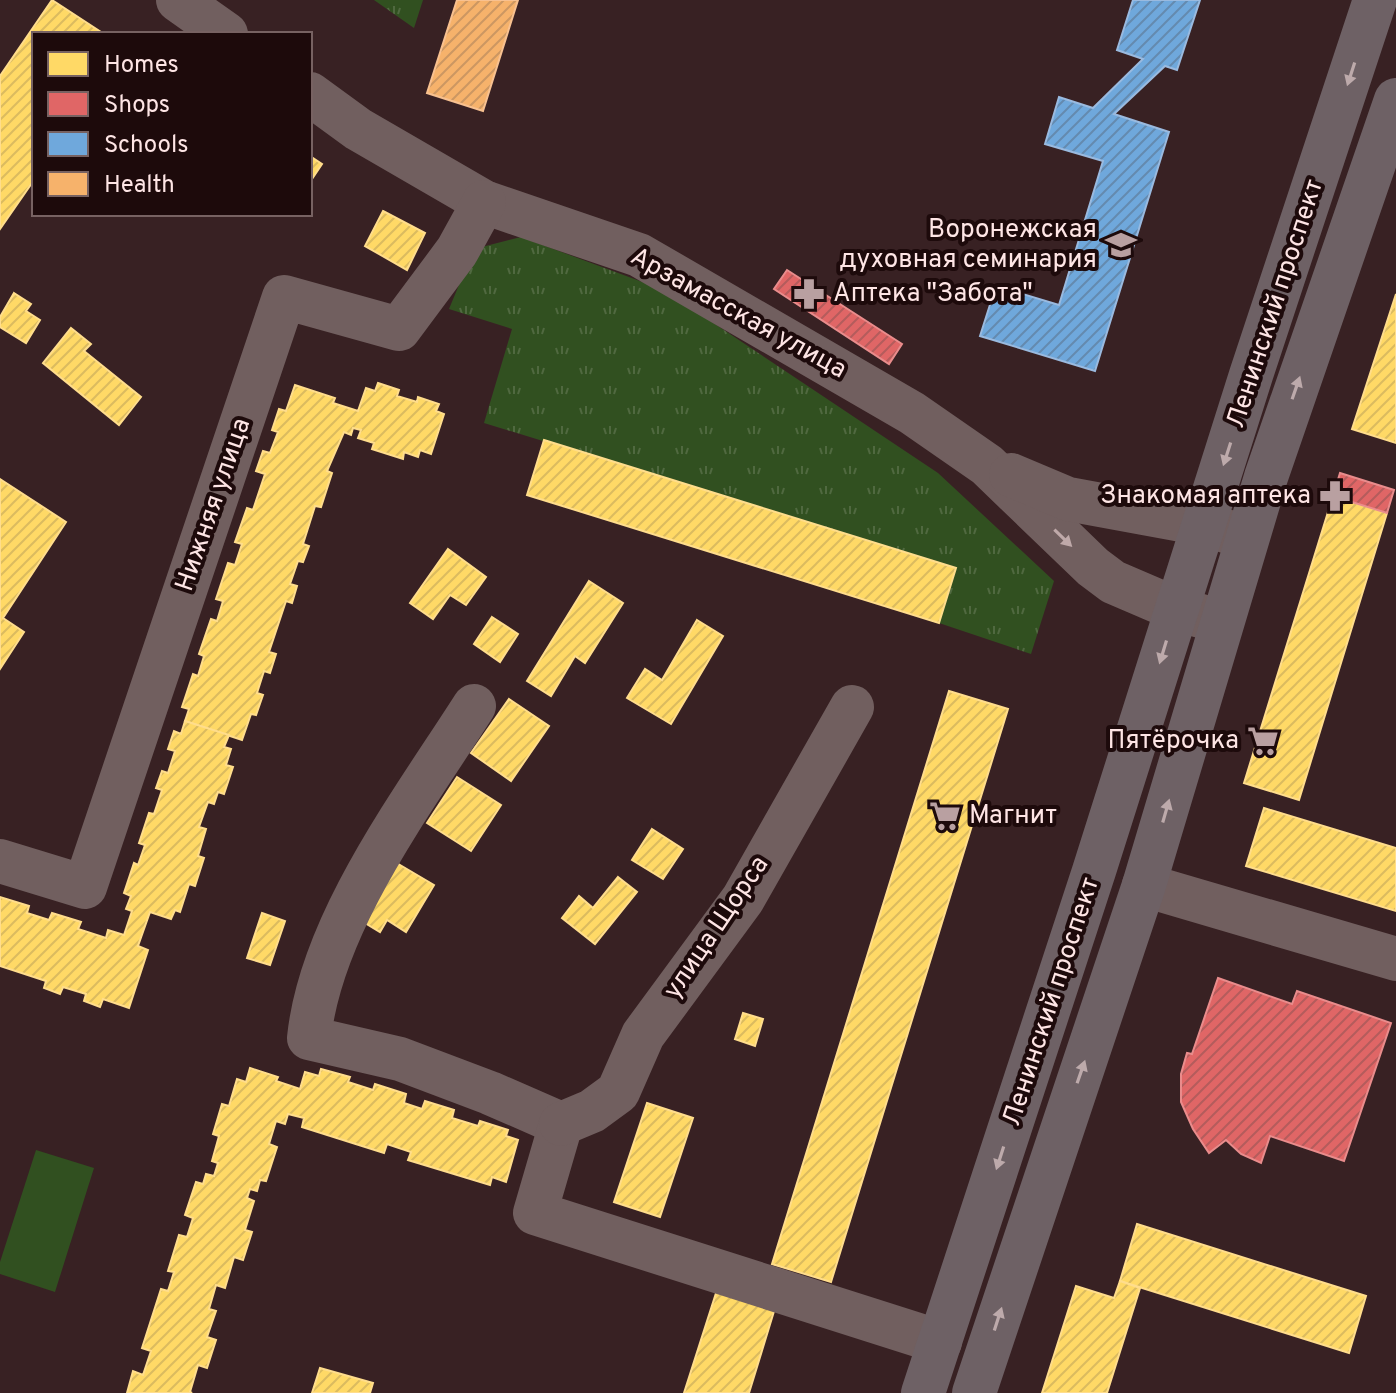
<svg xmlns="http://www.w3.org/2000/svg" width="1396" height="1393" font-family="Overpass,sans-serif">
<defs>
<pattern id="park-tufts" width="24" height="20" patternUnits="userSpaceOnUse" patternTransform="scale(2)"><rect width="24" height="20" fill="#315020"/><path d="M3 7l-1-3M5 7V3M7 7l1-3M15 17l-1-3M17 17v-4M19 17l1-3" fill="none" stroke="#506940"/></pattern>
<pattern id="homes-hatch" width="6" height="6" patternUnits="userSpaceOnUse" patternTransform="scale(2)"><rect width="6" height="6" fill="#ffd966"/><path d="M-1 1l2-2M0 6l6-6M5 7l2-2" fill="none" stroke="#dbbb5f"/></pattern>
<pattern id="shops-hatch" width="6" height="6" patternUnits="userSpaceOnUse" patternTransform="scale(2)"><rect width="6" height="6" fill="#e06666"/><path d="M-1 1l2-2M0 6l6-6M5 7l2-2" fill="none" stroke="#b45c5c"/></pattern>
<pattern id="schools-hatch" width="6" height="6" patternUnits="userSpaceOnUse" patternTransform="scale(2)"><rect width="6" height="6" fill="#6fa8dc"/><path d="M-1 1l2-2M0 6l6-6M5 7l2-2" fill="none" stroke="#648aaf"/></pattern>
<pattern id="health-hatch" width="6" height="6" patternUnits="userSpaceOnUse" patternTransform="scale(2)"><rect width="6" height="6" fill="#f6b26b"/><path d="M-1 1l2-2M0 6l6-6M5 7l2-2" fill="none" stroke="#cc9762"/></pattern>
</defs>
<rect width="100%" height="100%" fill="#382123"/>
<path fill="#315020" d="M36,1150l58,18 -39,124 -55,-18v-12z"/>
<g fill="url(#park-tufts)">
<path d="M374,0h49l-9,28z"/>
<path d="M521,237l143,53 274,183 116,108 -23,73 -92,-31 17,-55 -472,-145 28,-94 -63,-20 25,-60z"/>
</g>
<g fill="url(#homes-hatch)" stroke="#ffdd8c" stroke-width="2">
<path d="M52,0l52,34h-70v146l-34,49v-153z"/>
<path d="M310,156l12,8 -12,18z"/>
<path d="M383,211l42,22 -18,37 -42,-24z"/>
<path d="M14,293l17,11 -5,7 14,9 -14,23 -26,-16v-10z"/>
<path d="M1396,294v149l-44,-14z"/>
<path d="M71,328l20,16 -7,7 57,46 -22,28 -76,-62z"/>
<path d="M378,383l21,7 -2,6 20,6 1,-5 21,7 -3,7 8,3 -13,40 -11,-4 -2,7 -14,-5 -1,7 -31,-10 2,-6 -16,-5 3,-8 -8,-2 -2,7 -7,-3 -17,39 5,2 -11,34 -6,-1 -12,38 6,2 -6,16 -5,-1 -8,23 7,2 -5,17 -6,-2 -17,51 7,2 -6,19 -6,-2 -7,22 6,2 -7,20 -5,-1 -9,26 -57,-19 4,-12 -7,-2 11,-33 5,2 6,-20 -5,-2 12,-35 6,2 6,-20 -7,-2 12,-36 7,2 7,-21 -7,-2 12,-34 6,2 12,-36 -9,-3 7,-20 7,2 8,-21 -6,-2 7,-21 7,2 9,-26 40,13 -2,5 25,8 8,-23 9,3z"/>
<path d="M544,440l412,128 -17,55 -412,-128z"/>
<path d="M0,479l66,43 -63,96 21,14 -24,37z"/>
<path d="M1333,496l54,17 -88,287 -55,-17z"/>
<path d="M448,549l38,28 -20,28 -16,-10 -17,24 -23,-16z"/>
<path d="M589,581l34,22 -38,60 -10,-7 -24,40 -24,-15z"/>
<path d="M492,617l26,17 -18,28 -26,-18z"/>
<path d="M697,620l26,16 -52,88 -44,-26 18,-29 17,11z"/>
<path d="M949,691l59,18 -177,573 -59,-18z"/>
<path d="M509,699l40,27 -38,55 -40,-28z"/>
<path d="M185,721l44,14 -5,12 7,2 -5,16 7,2 -9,27 -6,-2 -4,12 -6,-2 -9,25 7,2 -8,27 6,2 -9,28 -6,-2 -9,28 -5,-2 -4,9 -21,-7 -12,34 10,4 -19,58 -26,-9 -3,8 -16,-6 2,-7 -23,-7 -3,7 -16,-6 2,-7 -46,-15v-69l29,9 -2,7 22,7 3,-7 29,9 -3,7 28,9 2,-8 16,5 8,-24 -6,-2 5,-13 -7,-3 10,-30 4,2 7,-20 -6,-2 10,-30 5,1 8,-24 -6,-2 6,-17 6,2 7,-22 -7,-2 6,-18 7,3z"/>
<path d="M457,777l44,28 -30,46 -44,-28z"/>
<path d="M1264,808l132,40v63l-150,-45z"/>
<path d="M652,829l31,20 -20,30 -31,-19z"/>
<path d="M395,862l39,23 -28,47 -19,-12 -7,12 -20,-12z"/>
<path d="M618,877l19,15 -42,52 -33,-26 17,-22 14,12z"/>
<path d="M262,913l23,8 -15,44 -23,-7z"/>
<path d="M743,1013l20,6 -8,27 -20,-7z"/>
<path d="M250,1068l28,9 -2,4 24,8 5,-17 14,4 2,-7 29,8 -2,5 25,8 2,-6 31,10 -2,9 18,6 3,-8 29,9 -2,8 26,8 2,-5 28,9 -2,6 12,4 -12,42 -14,-5 -2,8 -82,-25 3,-8 -24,-8 -3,9 -82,-26 2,-9 -16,-4 -3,10 -9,-3 -7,23 8,3 -11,34 -6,-1 -3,11 -7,-2 -3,9 7,3 -9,29 7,2 -9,28 -9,-3 -9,31 -9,-3 -7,24 7,2 -9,26 9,3 -9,28 -9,-3 -8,27 2,1h-65l6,-22 10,4 8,-24 -9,-3 19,-59 7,2 6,-19 -6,-1 11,-36 8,2 6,-19 -8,-3 11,-33 7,2 3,-10 8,2 4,-13 -6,-2 7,-25 -6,-2 9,-30 7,2 8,-27 9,3z"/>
<path d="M647,1103l46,15 -33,99 -46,-15z"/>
<path d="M1137,1224l229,72 -17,57 -229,-72z"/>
<path d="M1120,1281l20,7 -33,105h-65l34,-107 38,12z"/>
<path d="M717,1290l58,18 -26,85h-65z"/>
<path d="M320,1368l53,15 -3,10h-58z"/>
</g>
<g fill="url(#shops-hatch)" stroke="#e98c8c" stroke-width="2">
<path d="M787,270l115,74 -13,20 -115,-75z"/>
<path d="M1340,473l54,17 -7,23 -54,-17z"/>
<path d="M1218,978l74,26 5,-13 94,32 -47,138 -74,-25 -9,27 -20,-9 -15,-14 -17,13 -16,-24 -12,-27v-28l6,-21 5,1z"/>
</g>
<path fill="url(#schools-hatch)" stroke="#9abadf" stroke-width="2" d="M1133,0h67l-23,70 -12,-4 -51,48 55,18 -74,239 -115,-35 16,-50 63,19 44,-144 -58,-17 14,-47 34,11 50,-49 -26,-9z"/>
<path fill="url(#health-hatch)" stroke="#f8c190" stroke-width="2" d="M457,0h61l-35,111 -56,-18z"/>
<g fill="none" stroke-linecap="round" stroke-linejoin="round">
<g stroke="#715f5f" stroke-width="44">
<path d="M178,0l48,34"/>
<path d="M310,94l48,35 126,73 155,53 273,158 75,52 106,102 20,15 63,27 39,11"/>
<path d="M1011,475l57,24 136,25 37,12"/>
<path d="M474,706c-62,97 -153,217 -165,332l91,21 90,34 71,31"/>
<path d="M0,861l85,26 199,-590 115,32 58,-78 27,-49"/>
<path d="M1144,885l252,74"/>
<path d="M561,1124l-26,89 405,129"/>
<path d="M561,1124l31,-13 26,-19 25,-57 100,-136 109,-192"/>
</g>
<g stroke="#6e6165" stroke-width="44">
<path d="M923,1393l171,-522 157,-496 124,-375"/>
<path d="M974,1393l170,-508 122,-408 130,-377"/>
</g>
</g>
<defs><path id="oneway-solid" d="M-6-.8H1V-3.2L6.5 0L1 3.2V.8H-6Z" transform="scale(2)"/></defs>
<g fill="#bdaaab">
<use href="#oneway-solid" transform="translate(1351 74) rotate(108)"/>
<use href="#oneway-solid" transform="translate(1296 388) rotate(-71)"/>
<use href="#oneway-solid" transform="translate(1227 454) rotate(108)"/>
<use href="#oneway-solid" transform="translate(1163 652) rotate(107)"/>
<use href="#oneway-solid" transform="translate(1166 811) rotate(-74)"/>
<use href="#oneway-solid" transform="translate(1081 1072) rotate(-71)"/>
<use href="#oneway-solid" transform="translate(1000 1158) rotate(108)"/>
<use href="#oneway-solid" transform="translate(998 1319) rotate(-72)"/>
</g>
<use fill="#bfa9a9" href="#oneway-solid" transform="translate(1063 538) rotate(44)"/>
<defs>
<symbol id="school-bare" viewBox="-9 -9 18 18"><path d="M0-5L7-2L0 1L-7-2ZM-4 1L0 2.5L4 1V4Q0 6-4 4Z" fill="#b9a0a1" stroke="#1d0a0b" stroke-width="2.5" paint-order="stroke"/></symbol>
<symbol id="pharmacy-bare" viewBox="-9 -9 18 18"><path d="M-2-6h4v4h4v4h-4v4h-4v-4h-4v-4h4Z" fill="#b9a0a1" stroke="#1d0a0b" stroke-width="2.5" paint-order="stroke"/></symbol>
<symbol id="supermarket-bare" viewBox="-9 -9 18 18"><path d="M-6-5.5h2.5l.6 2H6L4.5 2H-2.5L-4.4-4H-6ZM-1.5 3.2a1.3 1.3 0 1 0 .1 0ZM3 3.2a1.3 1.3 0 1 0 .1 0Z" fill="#b9a0a1" stroke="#1d0a0b" stroke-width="2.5" paint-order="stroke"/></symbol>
</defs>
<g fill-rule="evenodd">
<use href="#school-bare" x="1099" y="223" width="44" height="44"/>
<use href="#pharmacy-bare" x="787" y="272" width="44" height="44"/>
<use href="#pharmacy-bare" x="1313" y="474" width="44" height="44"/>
<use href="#supermarket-bare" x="1241" y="719" width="44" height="44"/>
<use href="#supermarket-bare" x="923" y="794" width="44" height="44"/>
</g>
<g text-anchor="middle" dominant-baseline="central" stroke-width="8" stroke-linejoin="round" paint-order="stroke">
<g font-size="26" fill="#fee5e5" stroke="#1d0a0b" text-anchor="end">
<text x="1097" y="230">Воронежская<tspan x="1097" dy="30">духовная семинария</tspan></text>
<text x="833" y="294" text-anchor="start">Аптека "Забота"</text>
<text x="1311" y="496">Знакомая аптека</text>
<text x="1239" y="741">Пятёрочка</text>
<text x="969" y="816" text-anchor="start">Магнит</text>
</g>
<g font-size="26" fill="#fee5e5" stroke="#1d0a0b">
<text transform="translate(1276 304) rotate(-72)">Ленинский проспект</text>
<text transform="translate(738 314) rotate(29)">Арзамасская улица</text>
<text transform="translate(214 505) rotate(-71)">Нижняя улица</text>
<text transform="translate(717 928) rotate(-56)">улица Щорса</text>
<text transform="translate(1052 1002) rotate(-72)">Ленинский проспект</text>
</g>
</g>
<rect x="32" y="32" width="280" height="184" fill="#1d0a0b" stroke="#776262" stroke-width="2"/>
<rect x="48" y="52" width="40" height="24" fill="#ffd966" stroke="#776262" stroke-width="2"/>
<text x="104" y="72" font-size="24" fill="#fee5e5">Homes</text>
<rect x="48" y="92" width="40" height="24" fill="#e06666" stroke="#776262" stroke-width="2"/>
<text x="104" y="112" font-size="24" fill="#fee5e5">Shops</text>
<rect x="48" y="132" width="40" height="24" fill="#6fa8dc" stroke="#776262" stroke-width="2"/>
<text x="104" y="152" font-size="24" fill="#fee5e5">Schools</text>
<rect x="48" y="172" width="40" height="24" fill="#f6b26b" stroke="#776262" stroke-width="2"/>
<text x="104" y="192" font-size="24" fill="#fee5e5">Health</text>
</svg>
